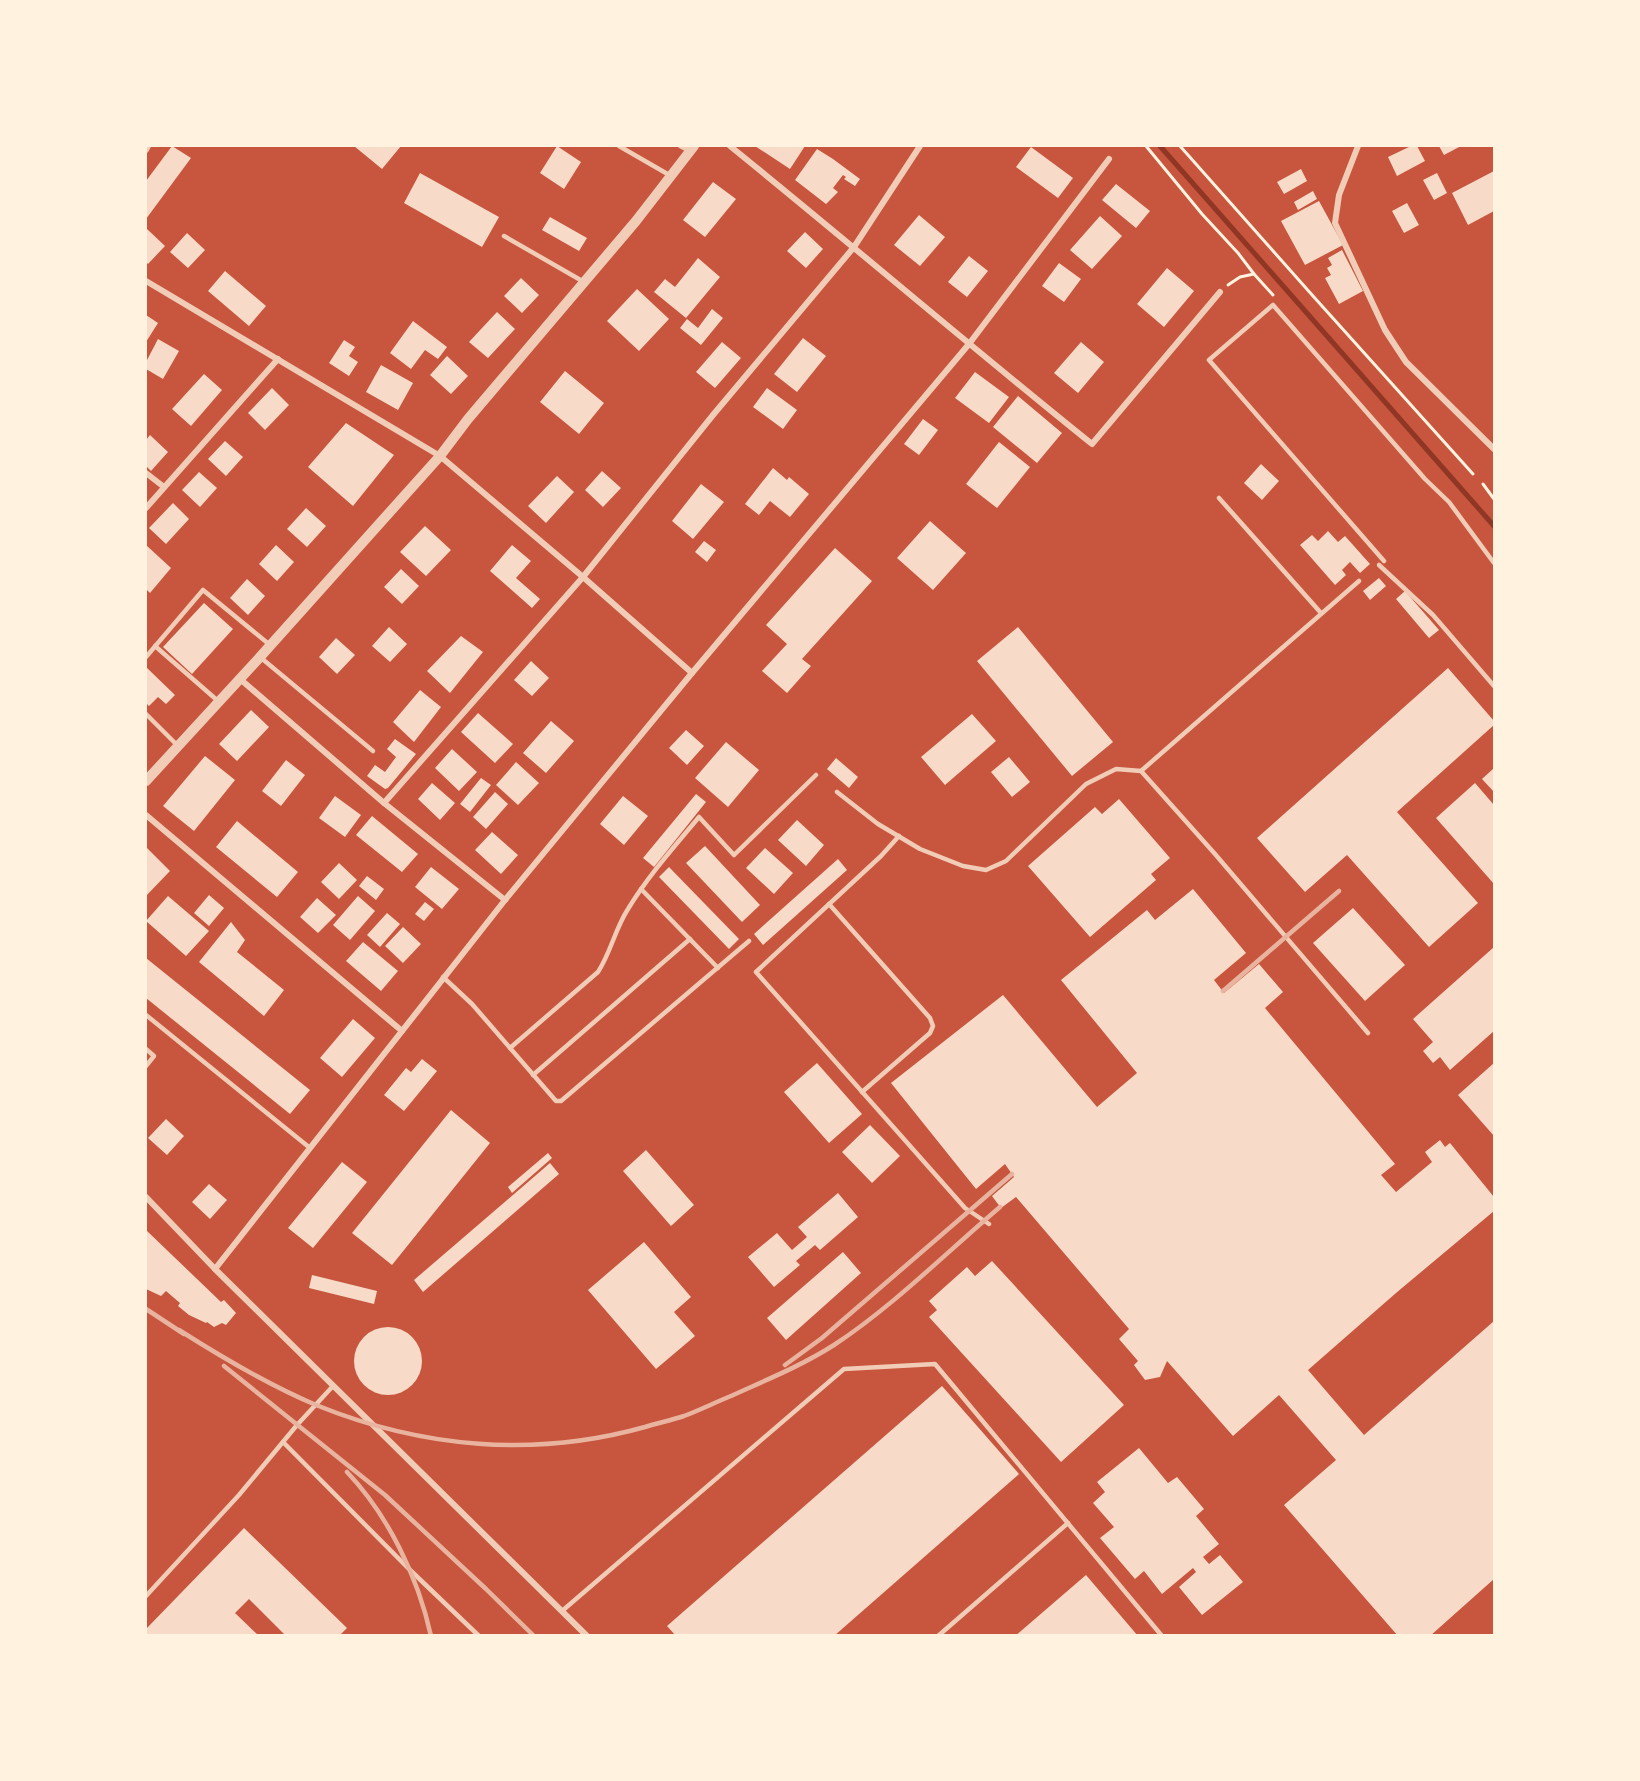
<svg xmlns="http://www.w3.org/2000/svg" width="1640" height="1781" font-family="'Nunito Sans',sans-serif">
<rect width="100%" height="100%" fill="#c8553d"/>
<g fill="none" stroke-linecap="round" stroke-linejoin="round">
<path stroke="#8f3625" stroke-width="5" d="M1160,146l334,380"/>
</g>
<g fill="#f7dbc8">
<path d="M172,146l19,12 -45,61v-38z"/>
<path d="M354,146h47l-19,23z"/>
<path d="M557,146l24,16 -17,27 -24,-16z"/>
<path d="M755,146h50l-15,23z"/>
<path d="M1411,146h6l8,15 -28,15 -9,-19z"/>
<path d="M1439,146h22l-17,9z"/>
<path d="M1031,147l42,31 -15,20 -42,-31z"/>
<path d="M817,149l16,10 27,20 -5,7 -11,-7 2,-2 -3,-2 -10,13 5,4 -12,12 -31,-24z"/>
<path d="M1301,169l6,12 -23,13 -7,-12z"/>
<path d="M1494,171v40l-26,14 -16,-32z"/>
<path d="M420,173l79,44 -17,30 -78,-44z"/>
<path d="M1437,173l10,20 -13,7 -11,-20z"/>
<path d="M713,182l23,17 -31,38 -22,-17z"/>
<path d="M1116,184l34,27 -14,17 -34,-28z"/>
<path d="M1313,191l4,8 -19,11 -4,-8z"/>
<path d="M1319,201l24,44 -38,20 -24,-44z"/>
<path d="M1407,203l12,22 -15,8 -12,-22z"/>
<path d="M919,215l26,22 -25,29 -26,-21z"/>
<path d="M1100,216l22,20 -30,33 -22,-19z"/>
<path d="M550,217l37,21 -8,13 -37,-21z"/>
<path d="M147,229l18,17 -17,18 -2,-2v-32z"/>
<path d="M805,232l18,17 -17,19 -19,-17z"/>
<path d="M187,233l18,17 -17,18 -18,-16z"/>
<path d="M1342,250l21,41 -24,13 -14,-26 6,-3 -4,-7 5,-3 -4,-7z"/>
<path d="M969,256l19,15 -21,26 -19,-15z"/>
<path d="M698,258l22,19 -34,41 -32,-26 11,-13 10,8z"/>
<path d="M1059,263l22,16 -17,23 -22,-16z"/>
<path d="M1167,268l27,23 -30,36 -27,-23z"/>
<path d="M225,271l41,35 -17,20 -41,-35z"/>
<path d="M521,278l18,17 -17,18 -18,-17z"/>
<path d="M637,289l32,30 -30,32 -32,-30z"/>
<path d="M712,309l11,9 -22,27 -21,-17 7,-9 11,9z"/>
<path d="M497,312l18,17 -27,29 -19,-16z"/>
<path d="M146,315l12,8 -12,19z"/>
<path d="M413,321l34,26 -9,12 -13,-9 -14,19 -21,-16z"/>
<path d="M803,338l23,18 -29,36 -23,-18z"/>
<path d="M158,339l21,12 -16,28 -17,-10v-7z"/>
<path d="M344,340l11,7 -6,9 9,6 -9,14 -20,-13z"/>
<path d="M722,342l19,16 -26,30 -19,-16z"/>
<path d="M1081,342l23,20 -26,31 -24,-20z"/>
<path d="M447,356l21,20 -17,18 -21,-19z"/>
<path d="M381,365l32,18 -15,27 -32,-18z"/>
<path d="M565,371l39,32 -25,31 -39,-32z"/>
<path d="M975,372l34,25 -20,26 -34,-25z"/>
<path d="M204,374l18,16 -31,36 -19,-17z"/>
<path d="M272,388l17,17 -24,25 -17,-17z"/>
<path d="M767,388l30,22 -14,19 -30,-22z"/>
<path d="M1018,396l44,37 -25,30 -44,-36z"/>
<path d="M923,419l15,11 -19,25 -15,-11z"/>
<path d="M346,423l48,32 -41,51 -45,-39z"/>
<path d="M150,435l18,17 -17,19 -5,-5v-26z"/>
<path d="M225,441l18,16 -17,19 -18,-17z"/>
<path d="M999,442l31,25 -33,41 -31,-24z"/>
<path d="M1261,464l18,17 -17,19 -18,-17z"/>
<path d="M773,468l14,12 2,-3 20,17 -19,23 -20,-16 -11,14 -14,-11z"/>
<path d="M602,471l19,17 -18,19 -18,-17z"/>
<path d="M199,472l18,16 -17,19 -18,-17z"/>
<path d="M557,476l17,16 -28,31 -18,-17z"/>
<path d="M701,484l23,18 -31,37 -21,-18z"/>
<path d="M173,503l16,16 -23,25 -17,-16z"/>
<path d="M306,508l20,18 -19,21 -20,-18z"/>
<path d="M930,521l36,32 -33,37 -36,-32z"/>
<path d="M425,526l26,24 -25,26 -26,-24z"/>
<path d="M1328,531l10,11 7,-6 25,28 -10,9 -10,-11 -8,8 4,5 -11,10 -35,-40 12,-10 6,6z"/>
<path d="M704,541l12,9 -9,12 -12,-10z"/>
<path d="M146,545l25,23 -21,25 -4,-4z"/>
<path d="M276,545l18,17 -17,19 -18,-17z"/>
<path d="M512,545l19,16 -15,17 24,21 -8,9 -42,-37z"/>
<path d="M835,548l37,33 -70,78 9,7 -24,27 -25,-22 25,-27 -21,-19z"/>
<path d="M401,569l18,17 -17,18 -18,-17z"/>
<path d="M1379,578l7,8 -16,14 -7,-9z"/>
<path d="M247,579l18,17 -17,19 -18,-17z"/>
<path d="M1405,591l34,39 -10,8 -33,-39z"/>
<path d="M204,603l29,26 -41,45 -29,-27z"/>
<path d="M389,627l18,17 -17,18 -18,-16z"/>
<path d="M1018,627l95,115 -41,34 -95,-115z"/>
<path d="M461,636l22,16 -33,41 -23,-22z"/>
<path d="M336,638l19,17 -18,19 -18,-17z"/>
<path d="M531,661l18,17 -17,18 -18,-16z"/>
<path d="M146,667l29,28 -9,9 -8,-7 -9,9 -3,-3z"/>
<path d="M1448,668l46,53v4l-97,87 81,91 -49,44 -82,-92 -42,37 -48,-54z"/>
<path d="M420,690l21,17 -27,35 -21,-20z"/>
<path d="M251,710l18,17 -32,34 -18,-17z"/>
<path d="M478,713l35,31 -18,19 -34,-31z"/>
<path d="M972,714l24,27 -51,44 -24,-28z"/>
<path d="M551,721l23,20 -28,32 -23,-20z"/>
<path d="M686,730l18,16 -17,19 -18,-17z"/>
<path d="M395,739l21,15 -28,34 -3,1 -18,-13 8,-11 10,7 11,-15 -9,-8z"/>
<path d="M726,742l33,28 -31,37 -33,-29z"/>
<path d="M452,749l25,23 -18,19 -24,-23z"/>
<path d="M205,756l30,24 -41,51 -31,-25z"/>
<path d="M1009,757l21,25 -18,15 -21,-25z"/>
<path d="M836,758l22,19 -9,11 -22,-19z"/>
<path d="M286,760l19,15 -24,31 -19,-15z"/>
<path d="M516,762l23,21 -21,22 -22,-20z"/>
<path d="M1494,768v24l-12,-13z"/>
<path d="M481,778l10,7 -21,27 -10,-8z"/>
<path d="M432,783l23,20 -15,17 -22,-21z"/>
<path d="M1475,783l19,22v79l-58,-66z"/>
<path d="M495,792l13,12 -22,25 -13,-12z"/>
<path d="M696,794l10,8 -52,65 -11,-9z"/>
<path d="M335,796l26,19 -16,22 -26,-19z"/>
<path d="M623,796l25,20 -24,29 -24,-21z"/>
<path d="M1119,799l51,59 -19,16 5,6 -66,57 -62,-71 67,-59 7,7z"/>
<path d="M372,816l46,38 -16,18 -46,-37z"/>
<path d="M797,820l27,25 -18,21 -28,-26z"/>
<path d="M237,821l61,51 -21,25 -61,-50z"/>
<path d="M492,832l26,23 -17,19 -26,-24z"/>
<path d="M705,846l55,59 -18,17 -56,-59z"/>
<path d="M146,847l24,24 -24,25z"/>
<path d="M765,848l28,25 -19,21 -28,-26z"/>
<path d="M838,859l9,11 -84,75 -9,-11z"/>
<path d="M339,863l18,17 -18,19 -18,-17z"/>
<path d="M431,867l28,22 -17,20 -27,-22z"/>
<path d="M669,867l70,72 -10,10 -70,-72z"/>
<path d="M367,876l17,13 -8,11 -17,-14z"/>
<path d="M1193,889l53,64 -32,27 10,13 35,-29 24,28 -18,16 130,156 -14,11 15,17 36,-30 -7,-10 15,-12 5,7 5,-4 44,54v14l-98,82 -88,77 56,65 130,-114v258l-64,57h-32l-114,-131 52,-45 -57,-65 -46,41 -66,-75 -7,16 -15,3 -11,-15 4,-4 -19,-22 10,-10 -113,-132 -15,11 -9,-12 22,-19 -9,-13 -29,25 -85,-106 112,-88 94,112 40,-34 -76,-93 86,-70 8,10z"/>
<path d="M209,895l15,13 -15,18 -15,-13z"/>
<path d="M168,896l41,35 -23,25 -40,-35z"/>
<path d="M358,896l17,15 -25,29 -17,-15z"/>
<path d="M317,898l19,17 -18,18 -18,-16z"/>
<path d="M425,902l9,7 -10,12 -9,-7z"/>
<path d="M1353,908l52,57 -40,36 -52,-58z"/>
<path d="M387,913l13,11 -20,23 -13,-12z"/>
<path d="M231,922l14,18 -8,12 47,38 -20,26 -65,-54z"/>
<path d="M403,927l18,17 -18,19 -18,-17z"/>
<path d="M363,942l35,29 -17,20 -35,-30z"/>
<path d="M1494,947v84l-44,39 -10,-13 -7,6 -10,-12 10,-9 -20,-23z"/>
<path d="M146,958l164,132 -20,24 -144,-116z"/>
<path d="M353,1019l22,19 -33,39 -22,-19z"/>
<path d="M422,1059l15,12 -33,40 -20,-16 22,-27 5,4z"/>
<path d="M817,1063l45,51 -33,29 -45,-51z"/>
<path d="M1494,1063v73l-36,-41z"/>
<path d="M451,1110l39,33 -98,122 -40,-32z"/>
<path d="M166,1119l18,17 -17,19 -19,-17z"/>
<path d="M870,1125l30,31 -28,27 -30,-31z"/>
<path d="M646,1150l48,55 -23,21 -48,-55z"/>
<path d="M548,1153l4,5 -40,35 -4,-6z"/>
<path d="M342,1162l25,20 -54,66 -25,-20z"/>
<path d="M550,1163l9,11 -136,118 -9,-12z"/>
<path d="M209,1184l18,16 -17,19 -18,-17z"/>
<path d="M838,1193l20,24 -38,33 -5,-5 -19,16 4,4 -26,22 -26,-30 29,-24 15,17 15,-13 -9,-10z"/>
<path d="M146,1230l75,72 3,-2 12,13 -10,12 -4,-2 -8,4 -7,-5 -1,1 -17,-8 -11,-9 2,-3 -14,-12 -5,5 -15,-7z"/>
<path d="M644,1242l47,55 -17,15 21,24 -39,33 -68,-79z"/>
<path d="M843,1252l18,21 -75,67 -19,-22z"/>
<path d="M992,1261l132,144 -63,57 -132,-145 8,-7 -8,-9 38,-34 8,9z"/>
<path d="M312,1275l65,16 -3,13 -65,-16z"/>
<circle cx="388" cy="1361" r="34"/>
<path d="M942,1386l77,88 -185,162h-158l-9,-10z"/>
<path d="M1139,1448l29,35 9,-6 27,32 -8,7 23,28 -16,13 6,7 11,-9 23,27 -41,33 -23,-28 17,-15 -3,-4 -31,26 -18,-23 -9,8 -35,-41 14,-11 -21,-24 12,-11 -8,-10z"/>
<path d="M244,1528l103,100 -8,8h-53l-37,-37 -14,14 24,23h-113v-7z"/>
<path d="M1086,1575l52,61h-123z"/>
</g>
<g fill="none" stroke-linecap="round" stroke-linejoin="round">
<g stroke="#fff3e0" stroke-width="3">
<path d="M1146,146l56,68 36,39 16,21 19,21"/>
<path d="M1180,146l133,150 160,178"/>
<path d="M1228,285l12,-8 14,-3"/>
<path d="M1483,484l11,15"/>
</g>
<g stroke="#f1ccb7" stroke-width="4.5">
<path d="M619,146l52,30"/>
<path d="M680,146l10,5"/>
<path d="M504,236l80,46"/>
<path d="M1219,498l102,115"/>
<path d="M1384,561l-175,-201 64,-55 152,174 24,23 45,61"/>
<path d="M1379,565l54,50 61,71"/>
<path d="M155,646l63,55"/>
<path d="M146,657l57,-67 67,55"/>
<path d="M260,657l113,94"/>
<path d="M146,714l32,32"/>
<path d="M1141,771l218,-190"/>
<path d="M837,792l41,32 42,25 43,17 23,4 20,-9 80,-77 30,-15 25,2 74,83 153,179"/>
<path d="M899,836l-18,20 -125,116 209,236 24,16"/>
<path d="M641,889l77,79"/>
<path d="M829,904l101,114 3,8 -3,7 -68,59"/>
<path d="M443,977l29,27 84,97h5l188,-160"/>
<path d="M146,1015l164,133"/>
<path d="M510,1048l88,-76c13,-20 17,-43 30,-63 20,-33 46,-62 71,-92l35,38 82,-80"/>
<path d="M146,1049l8,7 -8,10"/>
<path d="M533,1075l157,-136"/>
<path d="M283,1442l126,127 70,67"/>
<path d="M146,1596l93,-101 58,-70 36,-39"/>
<path d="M562,1611l282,-242 91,-5 227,272"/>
<path d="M938,1636l130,-113"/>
</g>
<g stroke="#f1ccb7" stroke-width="6">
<path d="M730,146c121,98 240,200 362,298l128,-152"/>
<path d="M1358,146l-19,49 -4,28 50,107 21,32 88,87"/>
<path d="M146,150l2,-4"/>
<path d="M146,281l294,175 143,121 109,96"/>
<path d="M146,473l18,14"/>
<path d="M146,508l132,-149"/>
<path d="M240,679l144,124 121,97"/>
<path d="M384,803l199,-226 130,-162 141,-168 66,-101"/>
<path d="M146,815l256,216"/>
<path d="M146,1197l69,72 372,367"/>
<path d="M215,1269l290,-369 187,-227 277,-329 140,-185"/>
</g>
<path stroke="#f1ccb7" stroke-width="10" d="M146,781l114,-124 180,-201 28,-37 168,-198 58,-75"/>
<g stroke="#e9b49f" stroke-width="4.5">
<path d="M1223,991l116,-100"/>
<path d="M146,1309l38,25"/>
<path d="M179,1330c44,28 89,55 137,75 106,43 218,53 329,22 13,-4 27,-7 39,-11 16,-6 32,-14 47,-20 35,-16 70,-30 103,-51 58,-38 113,-93 166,-138"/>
<path d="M785,1365l37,-27 190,-164"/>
<path d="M224,1366l161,129 101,94 48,47"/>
<path d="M347,1472c41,43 71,105 84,164"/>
</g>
</g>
<rect width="1640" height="1781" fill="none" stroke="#fff3e0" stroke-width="294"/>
</svg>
